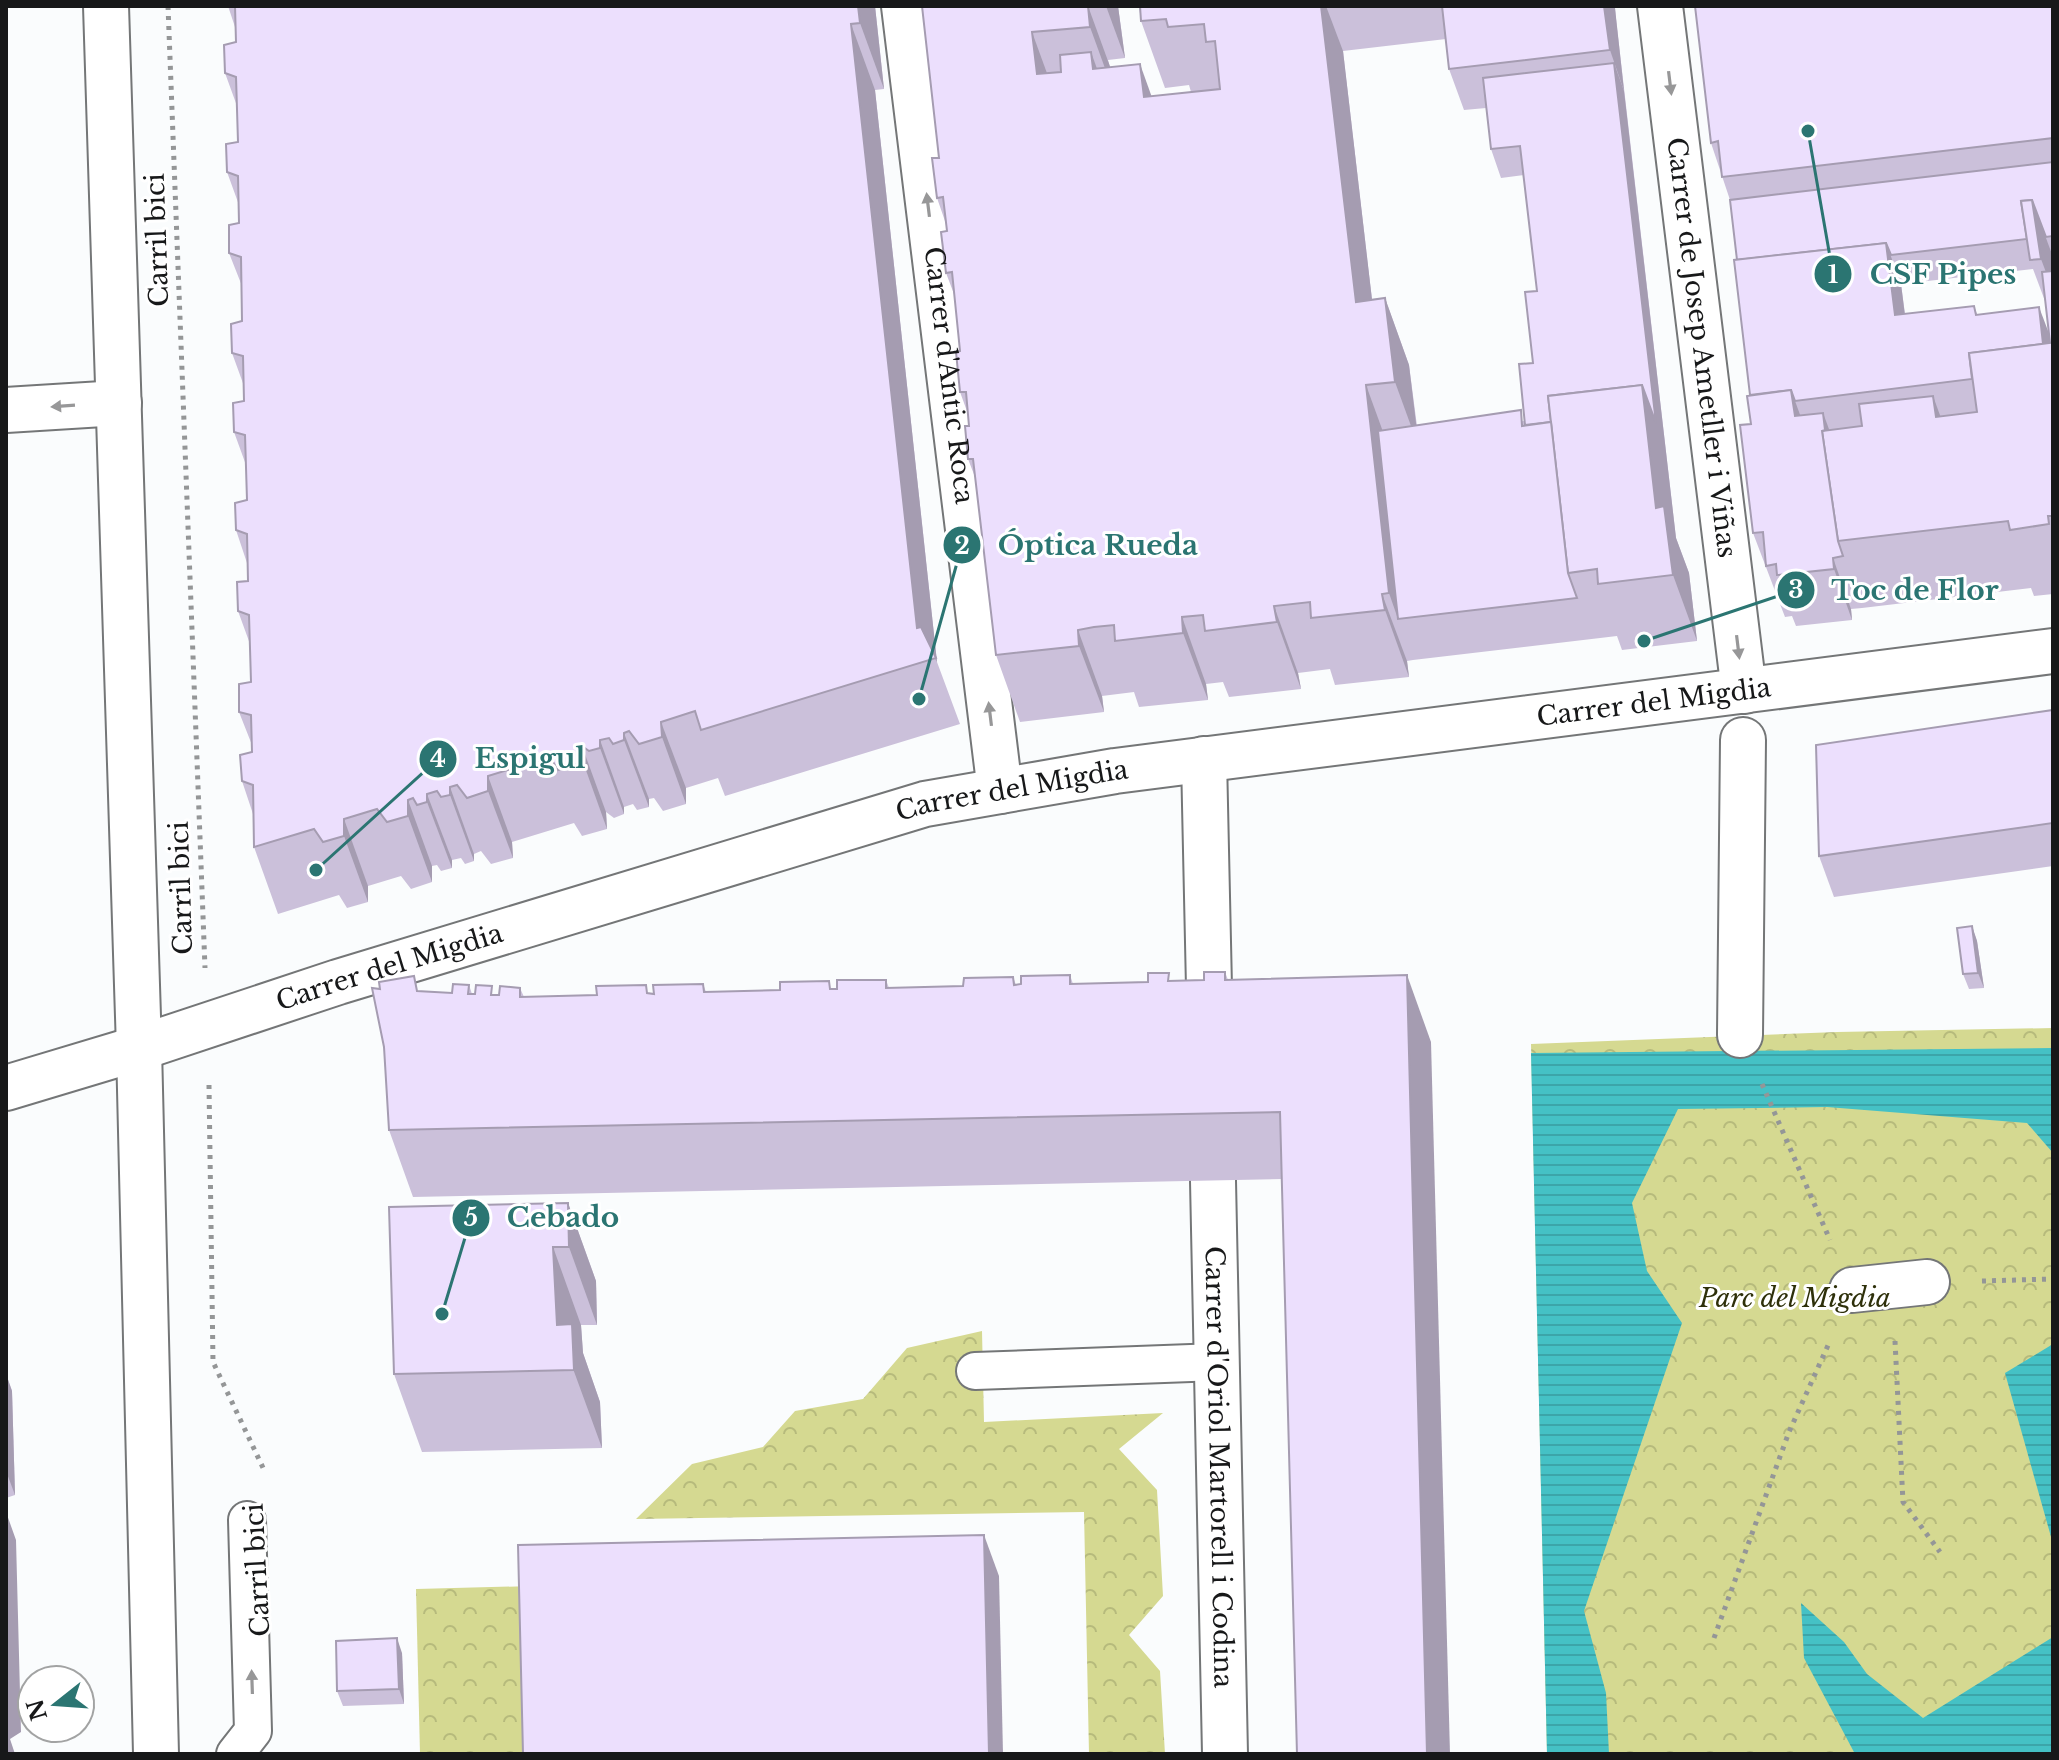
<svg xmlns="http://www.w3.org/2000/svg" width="2059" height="1760" font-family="'Libre Baskerville',serif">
<defs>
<pattern id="park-crowns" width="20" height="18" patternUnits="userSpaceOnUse" patternTransform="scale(2)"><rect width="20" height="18" fill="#d5d991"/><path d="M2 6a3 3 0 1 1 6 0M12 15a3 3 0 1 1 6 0" fill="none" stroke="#b6ba7c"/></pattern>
<pattern id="water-rules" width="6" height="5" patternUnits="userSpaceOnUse" patternTransform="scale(2)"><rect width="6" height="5" fill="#45c1c5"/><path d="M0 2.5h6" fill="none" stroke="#3ca5a9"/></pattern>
</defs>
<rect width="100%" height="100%" fill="#fafcfd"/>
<g fill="url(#park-crowns)">
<path d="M2053,1028v726h-506l-16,-710 306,-12z"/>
<path d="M982,1331l2,91 179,-9 -44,36 38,41 6,106 -34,39 31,36 5,83h-76l-5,-242 -448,7 56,-55 71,-17 32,-36 68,-12 44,-51z"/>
<path d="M533,1586l4,168h-117l-4,-165z"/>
</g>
<g fill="url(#water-rules)">
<path d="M2053,1048v105l-26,-30 -200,-16 -149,2 -46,94 15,68 35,52 -98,288 22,82 3,61h-62l-16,-701z"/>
<path d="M2053,1344v200l-48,-171z"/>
<path d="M1801,1603l43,39 23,32 56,44 130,-81v117h-198l-51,-96z"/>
</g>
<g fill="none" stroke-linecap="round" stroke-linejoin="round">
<defs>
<g id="service">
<path d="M975,1371l243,-9"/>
<path d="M235,1754l18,-23 -6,-211"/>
</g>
<g id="pedestrian">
<path d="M1740,1035l3,-295"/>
<path d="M1852,1290l75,-8"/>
</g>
<g id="minor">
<path id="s1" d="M904,6l96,785"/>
<path id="s2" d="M1660,6l84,685"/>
<path d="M6,410l113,-7"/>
<path d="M1204,759l6,274"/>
<path id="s3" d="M6,1088l133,-40 199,-66 587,-178 190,-33 938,-120"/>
<path id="s4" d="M1213,1181l12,573"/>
</g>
<path id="secondary" d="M106,6l33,1042 17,706"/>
</defs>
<use href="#service" stroke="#747677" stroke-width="40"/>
<use href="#pedestrian" stroke="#747677" stroke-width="48"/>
<use href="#minor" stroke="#747677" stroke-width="48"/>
<use href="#secondary" stroke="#747677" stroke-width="48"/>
<g stroke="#949697" stroke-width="5" stroke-dasharray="4 6" stroke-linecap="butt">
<path d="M168,6l37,962"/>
<path d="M1762,1084l68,156"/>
<path d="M209,1085l4,277 52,110"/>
<path d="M1982,1281l71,-2"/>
<path d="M1895,1341l8,161 37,50"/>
<path d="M1714,1638l75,-206 41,-91"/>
</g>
<use href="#service" stroke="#fff" stroke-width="36"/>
<use href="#pedestrian" stroke="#fff" stroke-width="44"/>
<use href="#minor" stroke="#fff" stroke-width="44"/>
<use href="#secondary" stroke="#fff" stroke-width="44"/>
</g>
<g fill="#cbc0da" fill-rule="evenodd">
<path d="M228,6h647l9,83 -9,1 62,572 23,62 -235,72 -7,-18 -32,10v16l-23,7 -9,-13 -5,1v8l-12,3 -4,-6 -9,3v7l-10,4 -8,-6 1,17 -25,7 -8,-13 -62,19 1,16 -22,6 -10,-13 -7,3v7l-9,3 -4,-6 -9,2v8l-11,3 -4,-6 -5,1v16l-21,7 -10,-13 -33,10v16l-21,6 -8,-13 -61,19 -24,-67 -1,-33 -11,-33 10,-29v-7l-13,-33 12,-30 -1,-38 -12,-33 10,-30 -1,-18 -11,-33 11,-30 -1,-35 -12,-33 10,-31v-15l-12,-33 10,-32v-35l-13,-33 10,-30v-18l-12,-33 11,-30 -1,-36 -12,-33 11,-31 -1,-15z"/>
<path d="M922,6h196l7,52 -17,2 2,7 41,29 40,-4 -2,-7 -24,3 -24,-67 -2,-15h485l-9,2 1,11 60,519 13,35 8,68 -75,9 -5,-14 -204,24 -6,1 2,16 -74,8 -5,-16 -32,4 3,16 -72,8 -6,-15 -17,2 2,16 -69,7 -5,-15 -32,4 2,16 -84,10 -24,-67 -21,-178 -7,-18 1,-33 -1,-12 -8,-22v-41l-6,-57 -8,-21v-49l-9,-26 2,-40zM1446,39l3,30 15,41 22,-2 5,41 10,29 23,-3 13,116 -4,72 -8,58 -108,5 -8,-61 -24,-67 -13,2 -29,-249z"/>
<path d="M2053,6v588l-19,2 -3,-8 -169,20 -11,1 1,11 -56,6 -4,-10 -7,1 -32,-84 -3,-138 -13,-135 -7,-60 -19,-57zM2033,269l12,32 4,32 -72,-19 -3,-8 -69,8 -4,-30z"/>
<path d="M2053,710v156l-219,31 -15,-41z"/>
<path d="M1972,926l5,15 7,47 -15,1 -6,-15z"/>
<path d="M1225,972l3,8 203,62 -149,137 -869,18 -24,-67 -9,-141 72,4 17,-8 3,9 27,1 21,-7 4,9 130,-3 49,-10 3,8 126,-3 54,-9 3,8 74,-2 50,-9 3,8 54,-10 3,9 131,-4z"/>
<path d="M568,1203l28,78 1,44h-16l2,28 17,49 2,46 -180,4 -28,-78z"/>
<path d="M6,1374l6,17 3,104 -9,3z"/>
<path d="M402,1653l2,51 -61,2 -6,-15z"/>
</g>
<g fill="#a59cb1">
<path d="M858,6h17l9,83 -24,-66z"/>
<path d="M1088,6l24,66 2,21 -24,-66z"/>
<path d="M1106,6h12l7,52z"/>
<path d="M1321,6h5l17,45 37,317 -24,-66z"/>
<path d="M1604,6h10l1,2 9,83 -14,-41z"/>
<path d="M851,24l24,66 62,572 -20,-34z"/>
<path d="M1032,32l24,66 -19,-24z"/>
<path d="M1091,52l24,67 -22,-50z"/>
<path d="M1614,63l10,28 52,447 13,35 8,68 -24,-66 -17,-67 -14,-123z"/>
<path d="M1140,64l24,67 -20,-34z"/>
<path d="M2032,200l21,57v34l-12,-32z"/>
<path d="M1886,243l15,41 9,72 -15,-41z"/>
<path d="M1385,298l24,67 10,83 -24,-66z"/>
<path d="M2039,307l14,37 -7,26z"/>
<path d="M1366,385l24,66 8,168 -9,-26z"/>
<path d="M1791,390l19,52 -15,-26z"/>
<path d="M1933,396l24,66 -21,-45z"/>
<path d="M1823,413l19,51 -1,77z"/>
<path d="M1833,558l18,51 1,11 -18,-51z"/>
<path d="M1382,594l25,67 2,16 -24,-67z"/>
<path d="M1274,606l24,67 3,16 -24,-67z"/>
<path d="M1182,617l24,67 2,16 -25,-67z"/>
<path d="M1078,630l24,66 2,16 -25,-66z"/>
<path d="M661,722l25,66v16l-24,-67z"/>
<path d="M624,733l25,66v8l-25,-67z"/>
<path d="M600,740l24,67v7l-24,-66z"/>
<path d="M582,746l24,66 1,17 -24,-67z"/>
<path d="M488,776l24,66 1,16 -25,-67z"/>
<path d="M450,787l24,67v7l-24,-66z"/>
<path d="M427,794l25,66v8l-25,-66z"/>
<path d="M408,800l24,66v16l-24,-66z"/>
<path d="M344,819l24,67v16l-24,-66z"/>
<path d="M1972,926l5,15 7,47 -6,-15z"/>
<path d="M1407,975l24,67 19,712h-23z"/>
<path d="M568,1203l28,78 1,44 -28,-78z"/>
<path d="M553,1247l28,78 2,28 17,49 2,46 -45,-123z"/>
<path d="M6,1374l6,17 3,104 -9,-24z"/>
<path d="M6,1512l10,28 5,192 -11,7 5,15h-9z"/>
<path d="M984,1535l15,41 4,178h-14z"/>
<path d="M397,1638l5,15 2,51 -5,-15z"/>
</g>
<g fill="#ecdffd" stroke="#a59cb1" stroke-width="2">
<path d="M235,6h623l2,17 -9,1 66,604 4,-1 15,31 -235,72 -6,-19 -34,11 1,15 -23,7 -10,-13 -5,2v7l-11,4 -4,-6 -9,2v8l-11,3 -7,-5 1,16 -25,8 -8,-13 -62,19v15l-21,7 -10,-13 -7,2v8l-9,2 -4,-6 -10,3v8l-10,3 -4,-7 -5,2v16l-21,6 -10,-13 -33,10v17l-21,6 -9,-13 -60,18 -1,-62 -11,-4 -2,-26 12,-3 -1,-37 -12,-3v-28l12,-2 -2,-67 -11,-4 -1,-29 11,-1 -1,-47 -11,-4 -1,-27 12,-3 -2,-65 -11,-3 -1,-29 11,-2 -1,-45 -11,-3 -1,-29 11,-3 -1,-64 -12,-4v-28l10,-2 -1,-47 -11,-4 -1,-28 12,-2 -2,-65 -11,-4 -1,-28 12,-3z"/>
<path d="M922,6h166l2,21 -58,5 5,42 24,-2 -1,-17 31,-3 2,17 47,-5 4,33 76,-8 -5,-48 -9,1 -2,-18 -36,3 -2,-8 -25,2 -1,-15h181l35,296 29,-4 10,84 -29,3 23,208 -7,1 3,16 -74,8 -1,-16 -36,4 3,16 -72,9 -2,-16 -21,2 1,16 -68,8 -1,-16 -20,2 -16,3 1,16 -83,9 -23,-196h-5l-3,-33h4l-3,-34h-6l-4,-40 4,-1 -8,-79 -6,1 -5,-41 6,-1 -4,-34 -6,1 -5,-40h7z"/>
<path d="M1442,6h162l6,44 -161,19z"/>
<path d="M1695,6h358v132l-331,39 -4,-36 -7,2z"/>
<path d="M1614,63l42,360 -14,-38 -94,11 3,26 -26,3 -6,-61 14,-1 -8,-71 12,-1 -17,-145 -29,3 -8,-71z"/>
<path d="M2053,162v74l-7,1 -14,-37 -11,1 6,38 -136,16 -5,-12 -149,17 -7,-60z"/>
<path d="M2032,200l9,59 -11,1 -9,-59z"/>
<path d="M1886,243l9,72 79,-9 2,9 63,-8 4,37 -74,9 3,26 -177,22 -4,-11 -41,5 -16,-135z"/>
<path d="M2053,271v245h-5l1,8 -39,6 -2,-9 -170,20 -16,-110 40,-5 -3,-22 74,-8 3,21 41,-5 -8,-59 81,-10 -8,-71z"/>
<path d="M1642,385l14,123 8,-2 9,69 -75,9 -1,-15 -29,4 -20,-177z"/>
<path d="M1791,390l4,26 28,-3 2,17 -3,1 16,110 5,15 -10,2 1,11 -57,6 -1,-11 -10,2 -3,-34 -10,1 -13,-108 11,-1 -4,-28z"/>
<path d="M1521,410l1,16 29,-4 17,151 9,25 -179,21 -20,-188z"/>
<path d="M2053,710v113l-234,33 -3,-111z"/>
<path d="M1972,926l6,47 -15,1 -6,-46z"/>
<path d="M1204,972h21v8l182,-5 20,779h-130l-17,-642 -891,18 -5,-83 -12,-59 8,1 -1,-7 35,-6 3,15 35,2 1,-9 16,1 -1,9h7l1,-9 16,1 -1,9h8l1,-9 20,2v9l77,-2 -1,-9 50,-1 1,8 7,1 -1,-9 50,-1 1,8 76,-2v-8l49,-1 1,8h7v-9h49v8l77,-2 1,-8 49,-1 1,8 7,-1v-8l49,-1v9l78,-2v-9h21l-1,8 36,-1z"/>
<path d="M568,1203l1,44h-16l4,78 15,-1 2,46 -180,4 -5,-167z"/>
<path d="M984,1535l5,219h-466l-5,-209z"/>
<path d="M397,1638l2,51 -62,2 -1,-50z"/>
</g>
<defs><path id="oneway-solid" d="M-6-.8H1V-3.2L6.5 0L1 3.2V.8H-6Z" transform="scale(2)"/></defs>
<g fill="#979798">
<use href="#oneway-solid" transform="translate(1670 83) rotate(83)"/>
<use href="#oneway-solid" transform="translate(928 205) rotate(-97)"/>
<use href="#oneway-solid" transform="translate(63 406) rotate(176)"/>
<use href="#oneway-solid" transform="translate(1738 647) rotate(83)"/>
<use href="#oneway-solid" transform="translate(990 714) rotate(-97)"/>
<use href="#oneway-solid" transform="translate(252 1682) rotate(-92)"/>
</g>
<g text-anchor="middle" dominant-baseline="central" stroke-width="6" stroke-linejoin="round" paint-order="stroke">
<g font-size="26" fill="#171819" stroke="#fff">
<text transform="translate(157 240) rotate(-92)">Carril bici</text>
<text stroke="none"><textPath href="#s2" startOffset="344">Carrer de Josep Ametller i Viñas</textPath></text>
<text stroke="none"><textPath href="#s1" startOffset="372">Carrer d'Antic Roca</textPath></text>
<text stroke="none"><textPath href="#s3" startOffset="1698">Carrer del Migdia</textPath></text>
<text stroke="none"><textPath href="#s3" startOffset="1050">Carrer del Migdia</textPath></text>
<text transform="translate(181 888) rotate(-92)">Carril bici</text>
<text stroke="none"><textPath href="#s3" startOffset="402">Carrer del Migdia</textPath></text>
<text stroke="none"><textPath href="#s4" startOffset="286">Carrer d'Oriol Martorell i Codina</textPath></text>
<text transform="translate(257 1570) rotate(-93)">Carril bici</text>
</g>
<g font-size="26" font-style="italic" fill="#2e300a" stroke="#fff">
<text x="1795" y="1298">Parc del Migdia</text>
</g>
</g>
<path fill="none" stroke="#2b7572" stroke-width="3" d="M1808 131L1833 274M919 699L962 545M1644 641L1796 590M316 870L438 759M442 1314L471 1218"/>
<g fill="#2b7572" stroke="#fff" stroke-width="3">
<circle cx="1808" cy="131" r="8"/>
<circle cx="919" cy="699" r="8"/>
<circle cx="1644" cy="641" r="8"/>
<circle cx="316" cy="870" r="8"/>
<circle cx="442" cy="1314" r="8"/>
<circle cx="1833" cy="274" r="20"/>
<circle cx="962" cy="545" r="20"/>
<circle cx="1796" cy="590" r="20"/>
<circle cx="438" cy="759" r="20"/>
<circle cx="471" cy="1218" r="20"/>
</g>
<g font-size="24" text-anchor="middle" font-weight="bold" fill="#fff">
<text x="1833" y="283">1</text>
<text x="962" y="554">2</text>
<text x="1796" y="598">3</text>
<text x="438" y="767">4</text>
<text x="471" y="1226">5</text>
</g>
<g font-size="28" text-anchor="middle" font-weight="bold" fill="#2b7572" stroke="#fff" stroke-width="6" stroke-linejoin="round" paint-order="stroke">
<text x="1943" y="284">CSF Pipes</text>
<text x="1098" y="555">Óptica Rueda</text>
<text x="1915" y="600">Toc de Flor</text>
<text x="530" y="768">Espigul</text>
<text x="563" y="1227">Cebado</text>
</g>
<rect width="2059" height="1760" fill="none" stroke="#171819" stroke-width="16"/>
<g transform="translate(56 1704) rotate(253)"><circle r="38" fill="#ffffff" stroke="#a2a3a3" stroke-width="2"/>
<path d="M0-6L14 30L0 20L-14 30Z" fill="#2b7572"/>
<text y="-12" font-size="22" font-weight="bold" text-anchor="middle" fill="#171819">N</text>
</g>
</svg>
